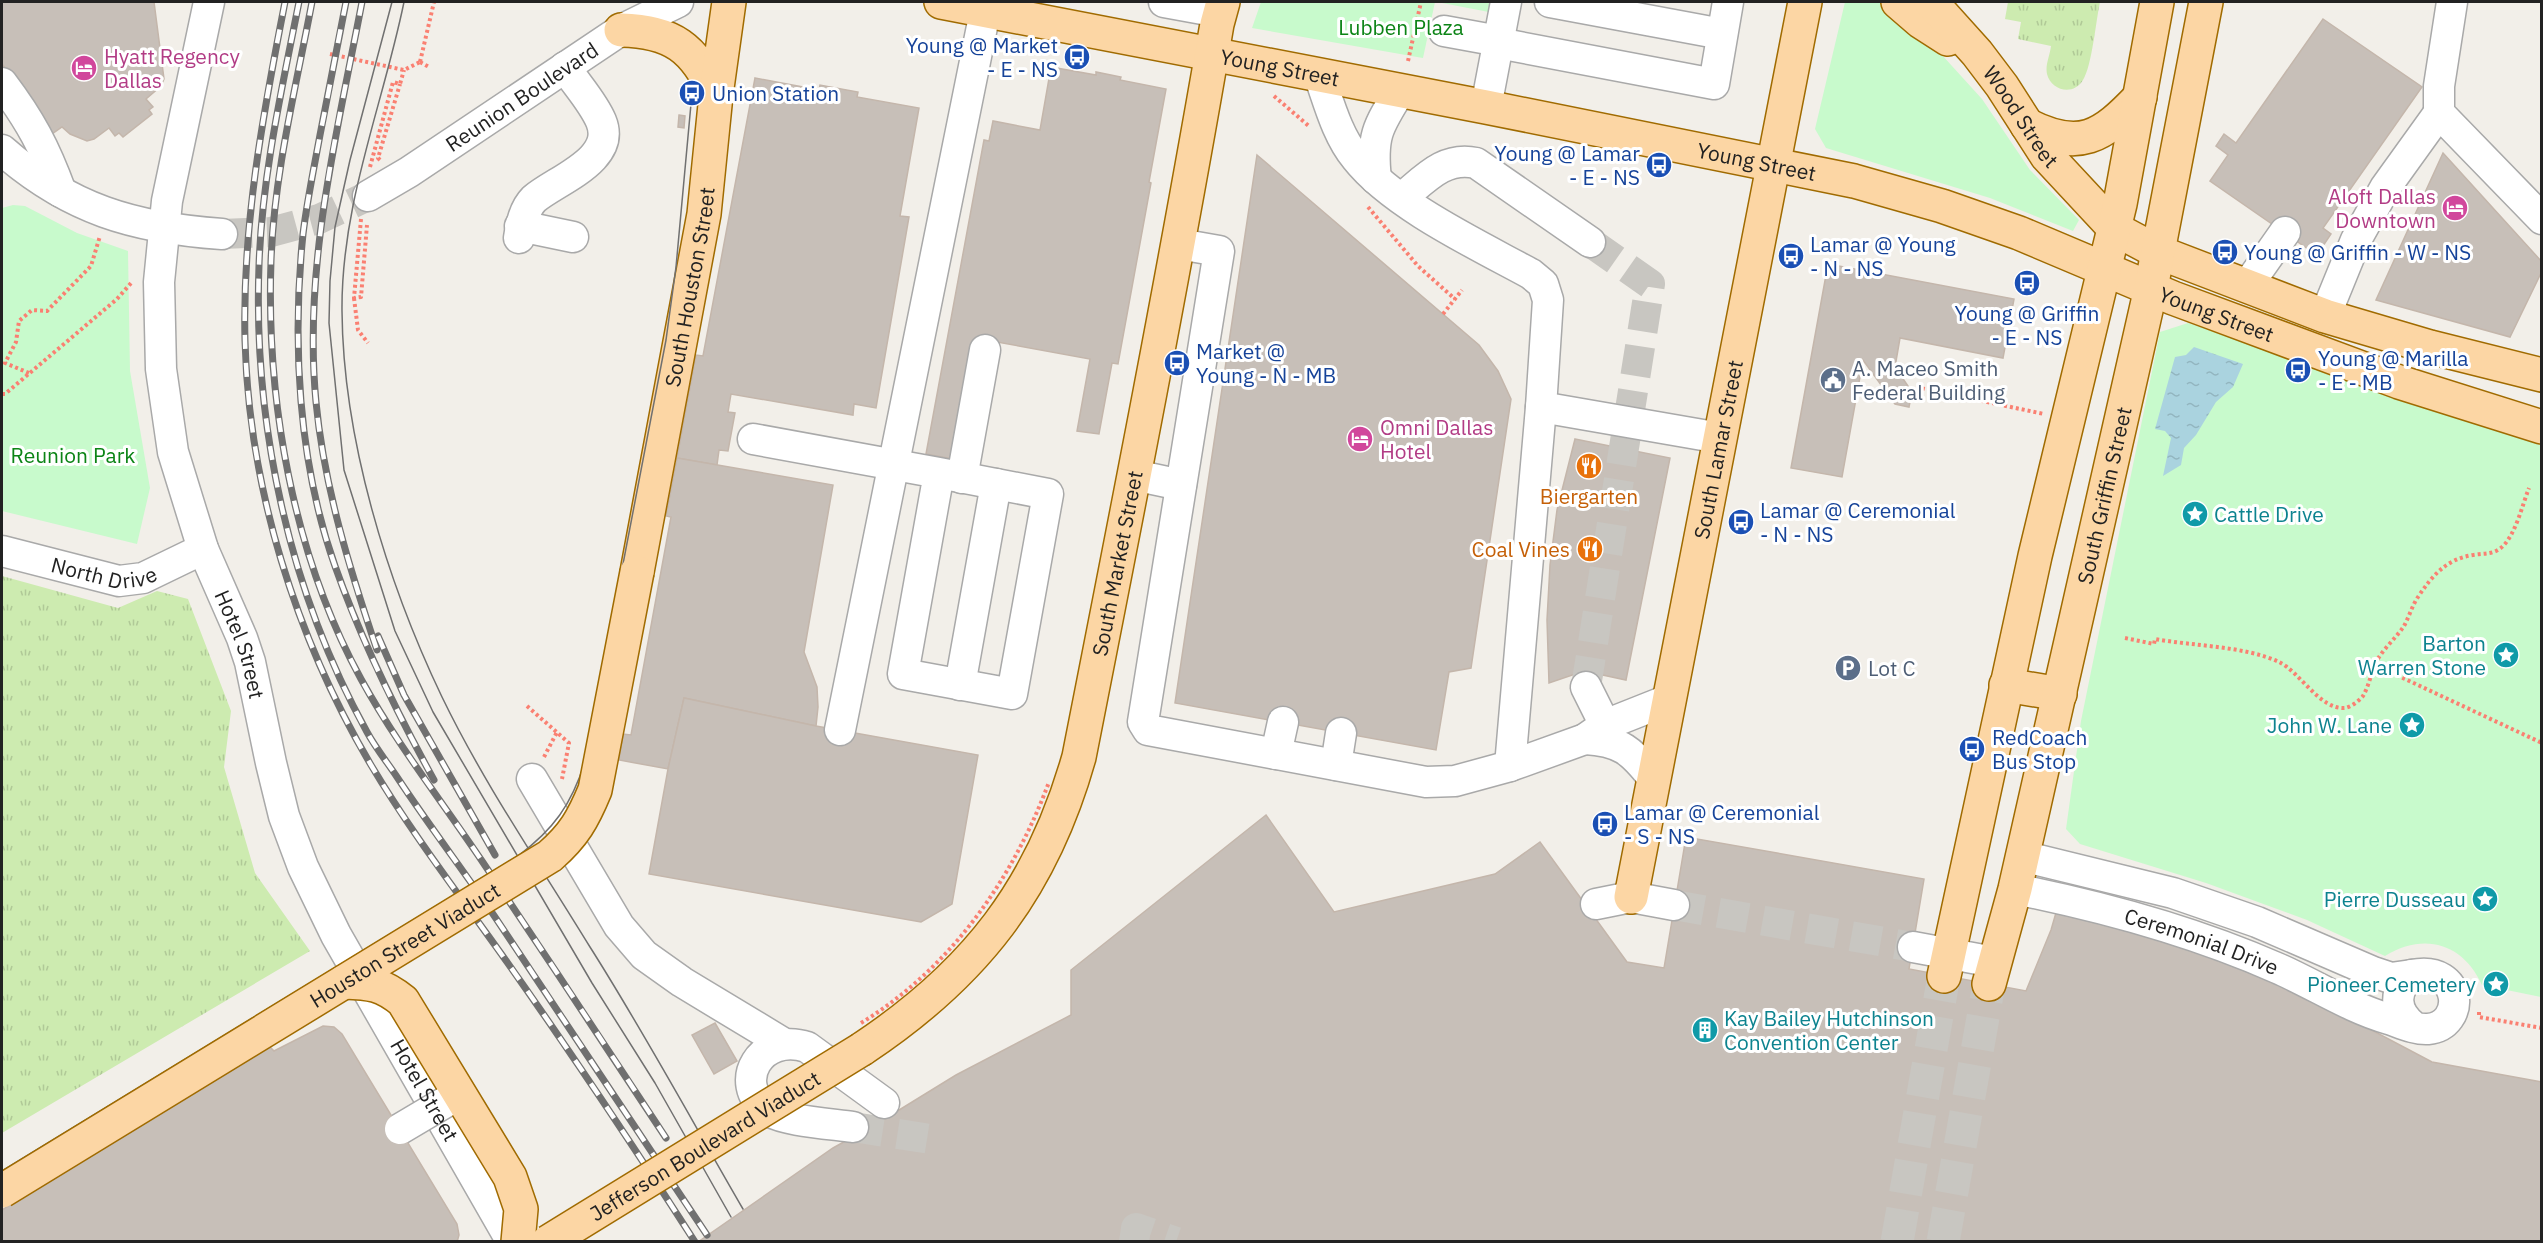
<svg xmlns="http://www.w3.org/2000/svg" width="2543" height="1243" font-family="'IBM Plex Sans',sans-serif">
<defs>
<pattern id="grass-tufts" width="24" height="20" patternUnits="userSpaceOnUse" patternTransform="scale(1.5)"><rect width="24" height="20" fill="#cdebb0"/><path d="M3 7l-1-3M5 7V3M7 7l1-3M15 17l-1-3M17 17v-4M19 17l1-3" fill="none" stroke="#b0c997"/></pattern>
<pattern id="water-ripples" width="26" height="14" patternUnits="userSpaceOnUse" patternTransform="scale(1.5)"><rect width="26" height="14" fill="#aad3df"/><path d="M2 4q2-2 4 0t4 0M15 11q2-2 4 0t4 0" fill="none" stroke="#92b5bf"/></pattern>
</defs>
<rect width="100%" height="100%" fill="#f2efe9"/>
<g fill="url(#grass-tufts)">
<path d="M2008,2h92c-4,18 -8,64 -17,78 -9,16 -32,11 -36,-6 -2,-9 3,-19 4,-28l-33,-7 3,-17 -16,-3z"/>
<path d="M2,576l116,32 39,-17 31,8 43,112 -7,56 31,106 55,78 -308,182z"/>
</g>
<g fill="#c8facc">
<path d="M1261,2h174l-12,56 -171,-30z"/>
<path d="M1437,2h59l-2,11z"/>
<path d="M1845,2h36l51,42 50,55 48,71 49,50 -6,11 -83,-33 -164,-50 -11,-19z"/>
<path d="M13,205l12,1 52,27 51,18 2,120 20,117 -13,56 -135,-33v-303z"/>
<path d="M2188,323l353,122v552l-59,-12c-19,-42 -58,-53 -97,-29l-78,-36 -101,-37 -126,-39 -14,-15 15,-108 79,-389z"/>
</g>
<path fill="url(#water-ripples)" d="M2194,347l49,17 -10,23 -17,15 -20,33 -12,13 -3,17 -18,11 8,-38 -6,-7 -10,-2 20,-72 11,-2z"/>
<g fill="#c7bfb8" stroke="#c4b6ab" stroke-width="1.5">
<path d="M2,2h152l10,77 -3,7 -15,13 7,8 -4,3 3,4 -29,23 -4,-4 -4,3 -6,-8 -15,11 -7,2 -17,-7 -8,-7 -13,9 -10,-26 -37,-46z"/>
<path d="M2323,19l99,68 -99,141 8,6 -10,15 -9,-6 -4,6 -98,-68 18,-26 -12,-9 8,-12 12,9z"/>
<path d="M1051,67l45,8v-3l25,5 -1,3 46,9 -17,93 2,1 -33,181 -6,-1 -13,71 -22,-3 13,-72 -115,-21 -22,121 -27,-5 58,-314 5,1 4,-20 47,9z"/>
<path d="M755,78l64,12 1,-5 38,7 -1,5 62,11 -19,108 9,1 -33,191 -22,-4 -1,11 -122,-21 -3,18 7,1 -7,38 -9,-1 -2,15 -40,-7 19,-103 7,1z"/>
<path d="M679,115l6,1 -1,12 -6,-1z"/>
<path d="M2443,153l99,109v9l-32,66 -134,-37z"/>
<path d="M1257,155l222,190 19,26 13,28 -40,269 -22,4 -13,78 -261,-47z"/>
<path d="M1828,264l186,35 -11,59 -103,-20 -5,29 17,25 -3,15 -14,-3 -32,-44 -21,117 -51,-9z"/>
<path d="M1575,439l95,19 -44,222 -42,-9 -35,12 -2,-63 3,-55 7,-55z"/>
<path d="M677,458l156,27 -29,167 13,35 1,20 -2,19 -132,-28 -16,71 -49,-9 4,-26 8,1 40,-218 -5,-1z"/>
<path d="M684,698l132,28 162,29 -26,149 -31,18 -272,-48 19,-105z"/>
<path d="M1266,815l68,97 161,-38 45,-32 87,120 37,6 22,-131 238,42 -15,90 117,22 25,-61 9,-31 82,25 186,83 104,55 110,20v160h-1844l135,-94 45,-25 78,-48 115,-60v-45z"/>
<path d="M715,1023l22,38 -23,13 -22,-39z"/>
<path d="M323,1026l11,1 8,7 115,190 2,11 -2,7h-455v-32l256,-158 11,-6 5,5z"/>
</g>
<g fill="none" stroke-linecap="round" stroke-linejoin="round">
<g stroke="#c8c6c1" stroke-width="30" stroke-dasharray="30 15" stroke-linecap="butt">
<path d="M222,234l49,-2 48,-13 49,-23"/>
<path d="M1586,687l64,-403 -60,-42"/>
<path d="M1674,905l239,42"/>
<path d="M853,1127l84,13"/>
<path d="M1134,1242l2,-14 40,14"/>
</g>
<g stroke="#c8c6c1" stroke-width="33" stroke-dasharray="33 16" stroke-linecap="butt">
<path d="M1897,1242l47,-266"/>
<path d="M1943,1242l46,-258"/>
</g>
<defs>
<g id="minor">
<path id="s1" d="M209,2l-42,199 -8,81 2,87 12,83 30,97 39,89 8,24 21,101 13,53 19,51 33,68 176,307"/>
<path d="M1164,2l55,10"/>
<path d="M1550,2l172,32"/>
<path d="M2452,2l-13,84v27l103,106"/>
<path d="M1444,31l55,10"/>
<path d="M1498,43l216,41 14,-82"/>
<path d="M1319,75c10,28 18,60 37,83 37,47 122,87 175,116l12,10 5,16 -7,107 -31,359"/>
<path d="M2,83c28,37 43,65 59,109"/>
<path d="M1486,107l20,-105"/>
<path d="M2,150c67,59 132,78 220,84"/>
<path d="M1376,179c-5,-43 2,-53 24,-88"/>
<path id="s2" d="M368,196l41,-24 212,-142 57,-28"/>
<path d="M1402,198c23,-19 42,-42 74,-35l114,79"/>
<path d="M520,226l53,11"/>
<path d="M519,238c2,-13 5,-29 15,-39 22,-19 83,-39 67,-78 -8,-19 -25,-37 -36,-54"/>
<path d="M1179,244l40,7 -76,471 5,8 278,52 29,-1 55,-15 75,-27 20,-14 63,-25"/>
<path d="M2247,286l38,-54"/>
<path d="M2325,316l31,-76 29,-52 54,-75"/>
<path d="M1541,407l179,31"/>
<path d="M753,439l186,34 109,21 -36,200 -109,-20 36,-201"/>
<path d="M1134,475l47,10"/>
<path d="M962,478l23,-128"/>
<path id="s3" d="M2,551l117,30 24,-3 60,-29"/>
<path d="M960,685l36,-201"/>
<path d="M1586,687l19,38"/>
<path d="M840,730l147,-728"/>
<path d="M1585,739c36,2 47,12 68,39"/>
<path d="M1276,754l7,-32"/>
<path d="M1336,765l5,-32"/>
<path d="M532,779l87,147 25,29 38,27 101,61"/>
<path d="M2022,856l151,37 84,29 116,50 18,6 21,-3"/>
<path id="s4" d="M2015,889c90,18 178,42 262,79 37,16 73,40 112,51 12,4 27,11 39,10 38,-3 36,-65 -16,-54 -19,15 -18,36 1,51"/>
<path d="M1596,904l35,-7 43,8"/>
<path d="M1913,947l81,15"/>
<path d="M853,1127c-20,-3 -71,-6 -86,-17 -36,-28 -6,-78 40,-63l77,56"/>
</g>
<g id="major">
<path id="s5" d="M941,2l545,105 368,74 88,25 77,27 154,65 226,84 143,45"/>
<path d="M1898,2l22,19 28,18"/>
<path id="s6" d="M1931,2l46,51 25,33 45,70 68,73 43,23 167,64 105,31 112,28"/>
<path d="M621,30c51,1 74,18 95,65"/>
<path d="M2027,125c53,27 75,12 113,-28"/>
<path id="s7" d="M637,572l67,-358 12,-119 13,-93"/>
<path d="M2006,685l54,9"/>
<path id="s8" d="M1631,897l174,-895"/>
<path d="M1944,976l91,-420 85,-352 37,-202"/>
<path id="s9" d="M1989,984l26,-95 136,-601 55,-286"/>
<path id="s10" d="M862,1049c113,-75 180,-161 217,-292 48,-244 96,-488 138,-733l6,-22"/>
</g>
</defs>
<use href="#minor" stroke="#a9a9a9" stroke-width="33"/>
<use href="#major" stroke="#a06b00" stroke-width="36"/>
<g stroke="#fa8072" stroke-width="4" stroke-dasharray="3 3" stroke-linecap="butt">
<path d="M330,54l74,16 16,-8"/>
<path d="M1408,61l13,-59"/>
<path d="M420,62l14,-60"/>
<path d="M420,62l9,5"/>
<path d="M1274,96l36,31"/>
<path d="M380,160l-2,-2 22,-74"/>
<path d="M370,167l23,-85 7,2 4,-14"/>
<path d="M1368,207l50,59 37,33"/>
<path d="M361,219l-7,79 7,-1 6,-72"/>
<path d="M354,298l4,32 10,13"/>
<path d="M1443,314l19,-24"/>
<path d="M29,373l-24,-10 11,-21 3,-21 13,-11 15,1 44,-45 9,-30"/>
<path d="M1916,387l128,27"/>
<path d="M2,394h3l112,-95 15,-17"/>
<path d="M2125,638l29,6 1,-5c38,7 90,7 124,23 21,10 41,48 66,46 6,-1 14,-7 18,-12 6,-10 8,-23 13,-34 7,-13 20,-24 28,-36 5,-9 8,-20 14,-29 14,-21 28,-38 55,-42 11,-2 21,0 30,-9 13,-13 19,-40 26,-58"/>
<path d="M2375,665l167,78"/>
<path d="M527,706l42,37 -7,36"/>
<path d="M544,757l13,-25"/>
<path d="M2479,1012v5l63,11"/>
</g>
<use href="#minor" stroke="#fff" stroke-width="30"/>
<use href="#major" stroke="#fcd6a4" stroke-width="33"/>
<g stroke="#707070" stroke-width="1.5">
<path d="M392,2l-42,158 -15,67 -5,54 -1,42 15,147 51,161 38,81 159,271 63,100 76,134"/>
<path d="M404,2c-21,103 -63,201 -62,309 1,128 45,271 100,386 42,87 98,168 148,250 54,85 102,174 153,262"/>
<path d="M2,1171l516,-315c36,-27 53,-51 67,-94l81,-422 10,-73 16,-174"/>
</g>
<defs>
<g id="rail">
<path d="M285,2c-22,112 -43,224 -40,339 4,148 51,297 126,424 41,69 90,132 136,197 65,92 127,185 188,280"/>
<path d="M299,2c-17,86 -37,174 -40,263 -6,160 30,326 108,467 8,15 20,30 30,45 31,47 66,93 98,140 71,106 141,212 212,318"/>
<path d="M312,2c-16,85 -38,172 -41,259 -5,140 22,294 90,418 35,64 80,121 121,182 62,92 123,184 184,277"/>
<path d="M346,2c-9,44 -17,89 -26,133 -6,33 -13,66 -17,99 -11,108 -5,228 32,332 26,74 61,145 99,214"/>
<path d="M362,2c-25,131 -59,265 -46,400 8,85 34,168 61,248"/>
<path d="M378,636l26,59 91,160"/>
</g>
</defs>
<use href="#rail" stroke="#707070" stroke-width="7"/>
<use href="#rail" stroke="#fff" stroke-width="4.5" stroke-dasharray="14" stroke-linecap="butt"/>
<defs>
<path id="minor-bridge" d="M400,1129l59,-35"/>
<g id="major-bridge">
<path d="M344,982c27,1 38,2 59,19l107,176 11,32 -3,33"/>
<path id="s11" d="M2,1191l548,-335c24,-21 33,-37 45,-66l42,-218"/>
<path id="s12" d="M548,1242l314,-193"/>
</g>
</defs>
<use href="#minor-bridge" stroke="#a9a9a9" stroke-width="33" stroke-linecap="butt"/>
<use href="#major-bridge" stroke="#a06b00" stroke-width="36" stroke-linecap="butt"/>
<path stroke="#fa8072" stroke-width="4" stroke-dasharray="3 3" stroke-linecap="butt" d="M861,1023c90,-55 152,-144 188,-241"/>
<use href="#minor-bridge" stroke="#fff" stroke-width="30"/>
<use href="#major-bridge" stroke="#fcd6a4" stroke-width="33"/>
</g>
<defs>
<symbol id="bus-disc" viewBox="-11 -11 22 22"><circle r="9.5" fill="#1a4fb4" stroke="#fff"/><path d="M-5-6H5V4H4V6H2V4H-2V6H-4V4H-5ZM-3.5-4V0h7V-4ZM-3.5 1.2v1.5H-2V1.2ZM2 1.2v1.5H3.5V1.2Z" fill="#fff"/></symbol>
<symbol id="hotel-disc" viewBox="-11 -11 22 22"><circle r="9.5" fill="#d1479c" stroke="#fff"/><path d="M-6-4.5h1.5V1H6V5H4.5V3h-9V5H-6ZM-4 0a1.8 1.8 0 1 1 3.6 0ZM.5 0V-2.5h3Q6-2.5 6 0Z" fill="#fff"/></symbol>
<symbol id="civic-disc" viewBox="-11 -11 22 22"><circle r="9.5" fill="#5c6f8a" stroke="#fff"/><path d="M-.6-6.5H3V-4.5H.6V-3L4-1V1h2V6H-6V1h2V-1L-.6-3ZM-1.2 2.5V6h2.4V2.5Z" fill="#fff"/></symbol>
<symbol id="restaurant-disc" viewBox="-11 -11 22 22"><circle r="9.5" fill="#e8710a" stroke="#fff"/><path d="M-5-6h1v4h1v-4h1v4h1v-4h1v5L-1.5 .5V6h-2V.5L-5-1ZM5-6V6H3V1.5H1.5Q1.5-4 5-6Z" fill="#fff"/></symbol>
<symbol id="sight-disc" viewBox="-11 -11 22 22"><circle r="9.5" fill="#0f9aa8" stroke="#fff"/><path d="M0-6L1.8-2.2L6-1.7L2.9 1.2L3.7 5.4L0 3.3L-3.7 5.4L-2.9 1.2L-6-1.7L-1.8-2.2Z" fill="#fff"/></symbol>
<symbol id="parking-disc" viewBox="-11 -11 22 22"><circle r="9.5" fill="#5c6f8a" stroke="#fff"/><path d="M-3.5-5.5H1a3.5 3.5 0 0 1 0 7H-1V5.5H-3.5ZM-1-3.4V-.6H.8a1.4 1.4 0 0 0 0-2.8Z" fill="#fff"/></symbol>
<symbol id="building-disc" viewBox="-11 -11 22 22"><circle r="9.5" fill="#0f9aa8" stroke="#fff"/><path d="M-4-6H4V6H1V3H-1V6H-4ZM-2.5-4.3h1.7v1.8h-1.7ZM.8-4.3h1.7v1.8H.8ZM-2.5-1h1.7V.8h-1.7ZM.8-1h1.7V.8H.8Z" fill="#fff"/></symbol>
</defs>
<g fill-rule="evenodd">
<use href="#bus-disc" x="1062" y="42" width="30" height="30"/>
<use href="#hotel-disc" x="69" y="53" width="30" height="30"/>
<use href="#bus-disc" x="677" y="78" width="30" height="30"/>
<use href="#bus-disc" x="1644" y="150" width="30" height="30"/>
<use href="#hotel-disc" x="2440" y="193" width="30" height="30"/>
<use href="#bus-disc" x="2210" y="237" width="30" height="30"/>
<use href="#bus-disc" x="1776" y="241" width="30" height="30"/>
<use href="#bus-disc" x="2012" y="268" width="30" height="30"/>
<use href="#bus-disc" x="1162" y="348" width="30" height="30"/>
<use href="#bus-disc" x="2283" y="355" width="30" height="30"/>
<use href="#civic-disc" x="1818" y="365" width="30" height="30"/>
<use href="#hotel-disc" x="1345" y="424" width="30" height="30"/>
<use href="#restaurant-disc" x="1574" y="451" width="30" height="30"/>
<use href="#sight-disc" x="2180" y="499" width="30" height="30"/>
<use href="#bus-disc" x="1726" y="507" width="30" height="30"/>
<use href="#restaurant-disc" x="1575" y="534" width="30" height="30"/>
<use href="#sight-disc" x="2491" y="640" width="30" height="30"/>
<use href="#parking-disc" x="1833" y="653" width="30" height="30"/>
<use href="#sight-disc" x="2397" y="710" width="30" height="30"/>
<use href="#bus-disc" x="1957" y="734" width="30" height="30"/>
<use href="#bus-disc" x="1590" y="809" width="30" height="30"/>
<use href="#sight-disc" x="2470" y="884" width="30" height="30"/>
<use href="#sight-disc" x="2481" y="969" width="30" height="30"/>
<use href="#building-disc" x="1690" y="1015" width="30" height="30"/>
</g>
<g text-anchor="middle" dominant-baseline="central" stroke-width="6" stroke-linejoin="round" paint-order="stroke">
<g font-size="21" fill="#0c8416" stroke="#fff">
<text x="1401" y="27">Lubben Plaza</text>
<text x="73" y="455">Reunion Park</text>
</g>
<g font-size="21" fill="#164399" stroke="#fff" text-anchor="start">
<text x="1058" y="45" text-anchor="end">Young @ Market<tspan x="1058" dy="24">- E - NS</tspan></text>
<text x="712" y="93">Union Station</text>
<text x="1640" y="153" text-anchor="end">Young @ Lamar<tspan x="1640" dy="24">- E - NS</tspan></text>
<text x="1810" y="244">Lamar @ Young<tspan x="1810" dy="24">- N - NS</tspan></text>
<text x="2244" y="252">Young @ Griffin - W - NS</text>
<text x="2027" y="313" text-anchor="middle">Young @ Griffin<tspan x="2027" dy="24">- E - NS</tspan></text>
<text x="1196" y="351">Market @<tspan x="1196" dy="24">Young - N - MB</tspan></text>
<text x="2318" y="358">Young @ Marilla<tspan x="2318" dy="24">- E - MB</tspan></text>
<text x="1760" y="510">Lamar @ Ceremonial<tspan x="1760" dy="24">- N - NS</tspan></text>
<text x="1992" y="737">RedCoach<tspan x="1992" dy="24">Bus Stop</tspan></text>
<text x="1624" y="812">Lamar @ Ceremonial<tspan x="1624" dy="24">- S - NS</tspan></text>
</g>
<g font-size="21" fill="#b23c85" stroke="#fff" text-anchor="start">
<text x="104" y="56">Hyatt Regency<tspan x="104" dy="24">Dallas</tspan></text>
<text x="2436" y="196" text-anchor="end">Aloft Dallas<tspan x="2436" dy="24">Downtown</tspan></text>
<text x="1380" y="427">Omni Dallas<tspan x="1380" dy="24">Hotel</tspan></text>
</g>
<g font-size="21" fill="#222" stroke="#fff">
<text stroke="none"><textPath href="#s5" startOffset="345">Young Street</textPath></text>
<text stroke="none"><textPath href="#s2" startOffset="183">Reunion Boulevard</textPath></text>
<text stroke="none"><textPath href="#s6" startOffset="146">Wood Street</textPath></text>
<text stroke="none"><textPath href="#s5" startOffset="831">Young Street</textPath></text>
<text stroke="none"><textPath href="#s7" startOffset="290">South Houston Street</textPath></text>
<text stroke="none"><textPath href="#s5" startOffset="1317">Young Street</textPath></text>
<text stroke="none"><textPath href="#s8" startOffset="456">South Lamar Street</textPath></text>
<text stroke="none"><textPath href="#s9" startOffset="502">South Griffin Street</textPath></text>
<text stroke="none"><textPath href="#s10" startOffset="570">South Market Street</textPath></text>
<text stroke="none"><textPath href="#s3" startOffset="105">North Drive</textPath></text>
<text stroke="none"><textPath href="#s1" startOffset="660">Hotel Street</textPath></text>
<text stroke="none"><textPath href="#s4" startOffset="194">Ceremonial Drive</textPath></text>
<text stroke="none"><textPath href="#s11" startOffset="472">Houston Street Viaduct</textPath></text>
<text stroke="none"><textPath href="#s1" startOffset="1146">Hotel Street</textPath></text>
<text stroke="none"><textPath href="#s12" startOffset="184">Jefferson Boulevard Viaduct</textPath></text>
</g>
<g font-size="21" fill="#4e5e75" stroke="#fff" text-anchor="start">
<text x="1852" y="368">A. Maceo Smith<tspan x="1852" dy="24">Federal Building</tspan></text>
<text x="1868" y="668">Lot C</text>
</g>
<g font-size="21" fill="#c56008" stroke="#fff">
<text x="1589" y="496">Biergarten</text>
<text x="1570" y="549" text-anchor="end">Coal Vines</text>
</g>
<g font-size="21" fill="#0d838f" stroke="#fff" text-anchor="end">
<text x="2214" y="514" text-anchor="start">Cattle Drive</text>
<text x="2486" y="643">Barton<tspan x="2486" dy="24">Warren Stone</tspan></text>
<text x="2392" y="725">John W. Lane</text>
<text x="2466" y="899">Pierre Dusseau</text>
<text x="2476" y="984">Pioneer Cemetery</text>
<text x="1724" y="1018" text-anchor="start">Kay Bailey Hutchinson<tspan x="1724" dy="24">Convention Center</tspan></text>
</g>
</g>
<rect width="2543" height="1243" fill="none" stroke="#222222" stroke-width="6"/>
</svg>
